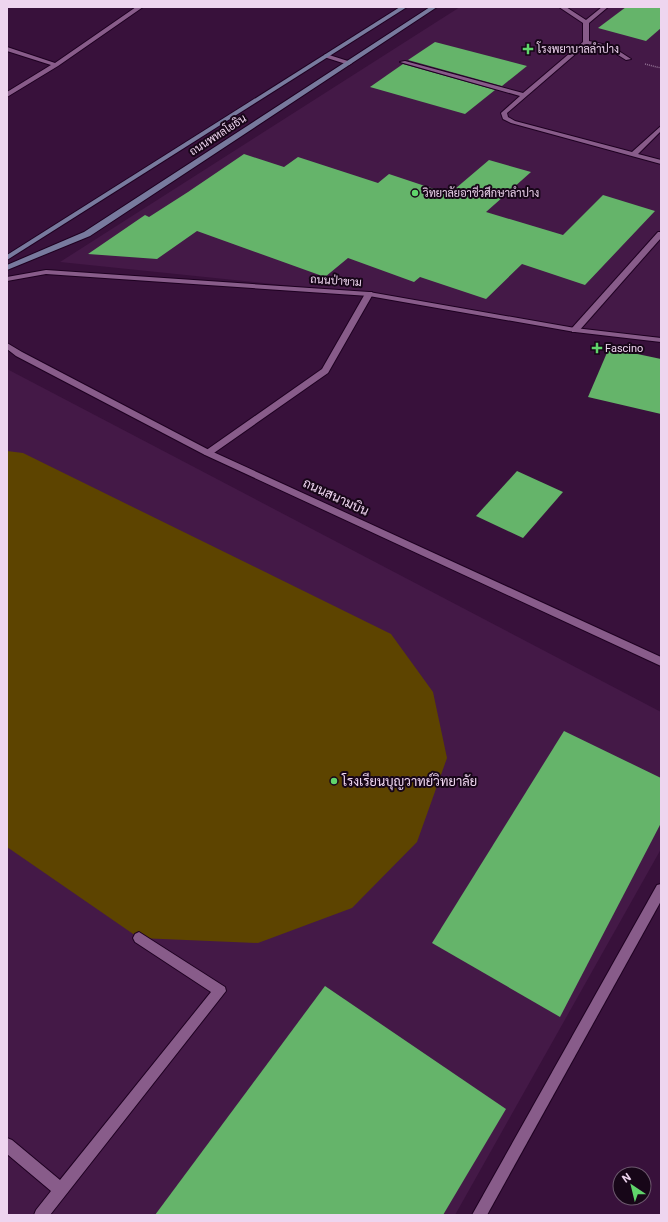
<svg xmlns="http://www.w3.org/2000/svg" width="668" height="1222" font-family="Roboto,Sarabun,sans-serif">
<rect width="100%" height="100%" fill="#38113b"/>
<g fill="#441947">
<path d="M460,7h201v330l-104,-10 -188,-33 -309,-32z"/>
<path d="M7,369l654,343v137l-206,366h-448z"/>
</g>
<path fill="#5d4400" d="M7,451l16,2 368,181 42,58 14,66 -30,84 -65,66 -94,35 -119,-5 -132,-91z"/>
<g fill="#65b46a">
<path d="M626,7h35v21l-15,13 -48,-13z"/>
<path d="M435,42l92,24 -25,20 -94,-26z"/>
<path d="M403,64l92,26 -30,24 -95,-27z"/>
<path d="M244,154l40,13 14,-10 80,26 11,-9 60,20 40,-34 42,12 -45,40 77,23 40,-40 52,16 -70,74 -63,-21 -36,35 -66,-22 -6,5 -66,-24 -23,19 -128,-46 -40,28 -69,-5 57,-39 4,2 39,-25z"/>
<path d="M609,348l52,11v55l-73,-17z"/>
<path d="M517,471l46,21 -40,46 -47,-22z"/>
<path d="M564,731l97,47v45l-101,194 -128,-74z"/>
<path d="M325,986l181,123 -63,106h-288z"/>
</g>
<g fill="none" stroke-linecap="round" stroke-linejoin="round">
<defs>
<g id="service">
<path d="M559,7h7l20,13 16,-13h6l-19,16v18l22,5 20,13 -5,1 -19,-12 -20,-4 -80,69 1,4 7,4 117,31 29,-26v5l-23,23 23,6v4l-150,-41 -8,-4 -2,-6 19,-17 -120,-34 5,-1 118,32 60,-51v-19z"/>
<path d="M658,232h3v6l-83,94h-6v-4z"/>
<path d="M139,932l86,55 1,4 -176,224h-16l2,-5 15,-19 -44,-37v-16l5,2 48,40 151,-188 -76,-50 -2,-4 2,-4z"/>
</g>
<g id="minor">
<path d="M136,7h7l-85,59 -51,31v-5l44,-27 -44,-14v-4l48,16z"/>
<path d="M366,292h6l1,2 -45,79 -117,82h-6l-1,-2 1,-2 117,-82z"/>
<path d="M661,884v17l-174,314h-15l185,-330z"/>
</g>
<g id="tertiary">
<path d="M326,54l25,8 1,1 -3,2 -25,-8v-2z"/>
<path d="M46,270l323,22 206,36 86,10v4l-86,-10 -206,-36 -323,-22 -39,7v-4z"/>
<path d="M7,343l15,9 189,99 450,206v9l-456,-211 -189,-99 -9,-7z"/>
</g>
<g id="secondary">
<path d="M400,7h7l-400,253v-5z"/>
<path d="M430,7h7l-347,229 -83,34v-5l77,-33z"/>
</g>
</defs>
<use href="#service" stroke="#1e0021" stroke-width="2"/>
<use href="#minor" stroke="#1e0021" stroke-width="2"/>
<use href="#tertiary" stroke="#1e0021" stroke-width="2"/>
<use href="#secondary" stroke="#1e0021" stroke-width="2"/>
<path stroke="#907092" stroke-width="1.5" stroke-dasharray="1 1" stroke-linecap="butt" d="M645,64l16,4"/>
<use href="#service" fill="#885c8a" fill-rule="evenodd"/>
<use href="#minor" fill="#885c8a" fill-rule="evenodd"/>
<use href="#tertiary" fill="#885c8a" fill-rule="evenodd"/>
<use href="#secondary" fill="#787a9e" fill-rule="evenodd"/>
</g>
<g fill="#60d56b" stroke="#170618" stroke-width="1.5">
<path d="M526 43h4v4h4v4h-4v4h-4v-4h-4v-4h4z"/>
<circle cx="415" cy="193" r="4"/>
<path d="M595 342h4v4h4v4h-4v4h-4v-4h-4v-4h4z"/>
<circle cx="334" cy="781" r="4"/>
</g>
<g text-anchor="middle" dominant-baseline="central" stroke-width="4" stroke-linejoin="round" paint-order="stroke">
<g font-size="11" fill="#eed5ef" stroke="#170618" text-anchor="start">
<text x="537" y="49">โรงพยาบาลลำปาง</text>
<text x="423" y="193">วิทยาลัยอาชีวศึกษาลำปาง</text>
<text x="605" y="348">Fascino</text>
</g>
<g font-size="11" fill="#eed5ef" stroke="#170618">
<text transform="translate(218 135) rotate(-33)">ถนนพหลโยธิน</text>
<text transform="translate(336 281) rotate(4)">ถนนป่าขาม</text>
</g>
<g font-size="13" fill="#eed5ef" stroke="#170618">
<text transform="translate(336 497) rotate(25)">ถนนสนามบิน</text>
</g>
<g font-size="13" fill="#eed5ef" stroke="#170618" text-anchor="start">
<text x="342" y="781">โรงเรียนบุญวาทย์วิทยาลัย</text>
</g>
</g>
<rect width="668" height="1222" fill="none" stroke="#eed5ef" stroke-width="16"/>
<g transform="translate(632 1186) rotate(325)"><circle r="19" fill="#170618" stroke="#6d596e"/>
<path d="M0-3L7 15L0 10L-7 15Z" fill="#60d56b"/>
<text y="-6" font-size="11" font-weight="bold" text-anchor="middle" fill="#eed5ef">N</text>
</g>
</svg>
